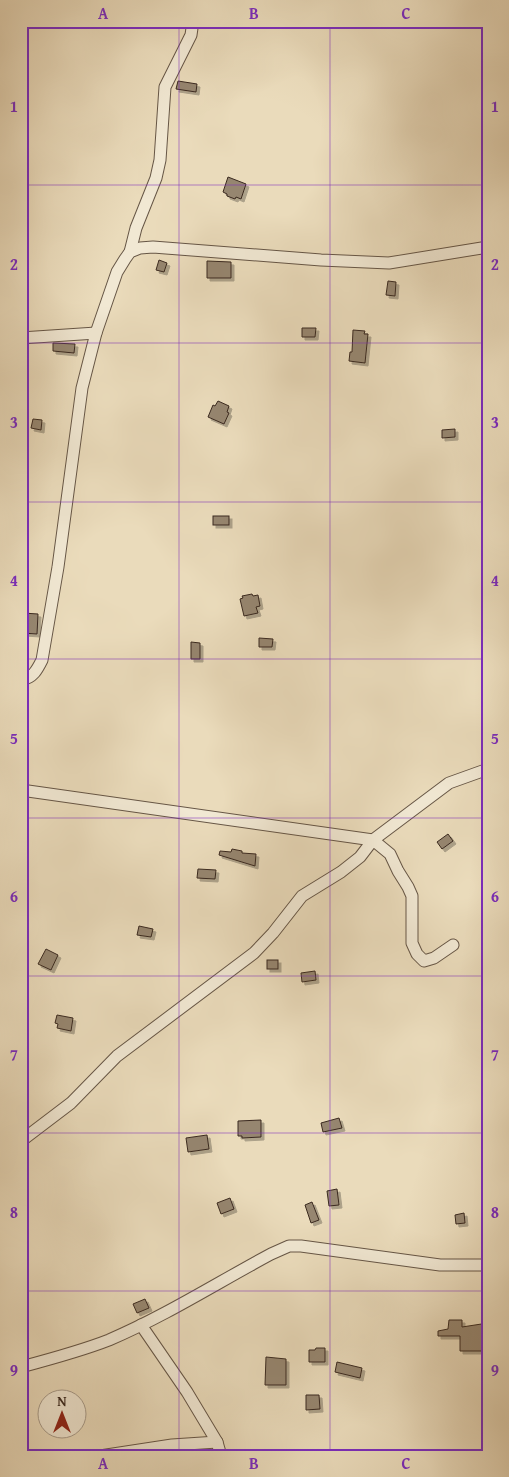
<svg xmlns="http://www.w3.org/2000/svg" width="509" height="1477" font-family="'Gentium Book Plus',serif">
<defs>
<filter id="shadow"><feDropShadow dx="3" dy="3" stdDeviation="0" flood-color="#0004"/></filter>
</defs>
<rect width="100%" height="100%" fill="#eadbbb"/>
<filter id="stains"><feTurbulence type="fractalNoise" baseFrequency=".004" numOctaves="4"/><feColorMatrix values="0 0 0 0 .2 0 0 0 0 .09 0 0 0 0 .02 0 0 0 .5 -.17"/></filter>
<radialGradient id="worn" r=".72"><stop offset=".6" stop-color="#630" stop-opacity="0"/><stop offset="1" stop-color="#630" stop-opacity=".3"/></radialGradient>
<g fill="#968670" stroke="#3a291f" filter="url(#shadow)">
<path d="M178,81l19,3 -1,8 -20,-3z"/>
<path d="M228,177l18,7 -5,15 -5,-2 -1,2 -8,-3v-2l-4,-2z"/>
<path d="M159,260l8,3 -3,9 -8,-2z"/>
<path d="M207,261l24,1v16h-24z"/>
<path d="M388,281l8,1 -1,14 -9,-1z"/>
<path d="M302,328h14l-1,9h-13z"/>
<path d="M353,330l12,1 -1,3h4l-3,29 -16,-2 1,-9h2z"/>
<path d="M53,343l22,1 -1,9 -21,-2z"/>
<path d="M218,401l11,5 -2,6 2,1 -5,11 -16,-7 5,-12 2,1z"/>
<path d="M33,419l9,1 -1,10 -10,-2z"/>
<path d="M455,429v8l-13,1v-8z"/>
<rect x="213" y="516" width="16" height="9"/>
<path d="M252,594l1,2 5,-1 2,11 -4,1 2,6 -14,3 -4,-17 3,-1 -1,-2z"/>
<path d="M23,613l15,1 -1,20 -15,-1z"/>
<path d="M259,638l14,1 -1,8h-13z"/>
<path d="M191,642l9,1v16h-9z"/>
<path d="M448,834l5,7 -11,8 -5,-7z"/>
<path d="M232,849l10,2v2l14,1 -1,12 -36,-11 1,-4 11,1z"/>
<path d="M198,869l18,1 -1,9 -18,-1z"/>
<path d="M139,926l14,3 -2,8 -14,-2z"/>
<path d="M46,949l12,6 -7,15 -13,-6z"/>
<rect x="267" y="960" width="11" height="9"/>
<path d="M315,971l1,9 -14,2 -1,-9z"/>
<path d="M57,1015l16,3 -2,13 -14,-3 1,-4 -3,-1z"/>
<path d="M339,1118l3,10 -19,4 -2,-9z"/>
<path d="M261,1120v17l-19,1v-2h-4v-15z"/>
<path d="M207,1135l2,14 -21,3 -2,-14z"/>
<path d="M337,1189l2,16 -10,1 -2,-15z"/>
<path d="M230,1198l4,11 -13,5 -4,-11z"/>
<path d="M312,1202l7,18 -8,3 -6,-18z"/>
<path d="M464,1213l1,10 -9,1 -1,-9z"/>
<path d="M145,1299l4,9 -12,5 -4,-9z"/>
<path d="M449,1320h13v7l26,-4v28h-28v-15h-22v-5l10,-2z"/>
<path d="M316,1348h9v14h-16v-12h6z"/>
<path d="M266,1357l20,2v26h-21z"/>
<path d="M337,1362l25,6 -2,10 -25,-6z"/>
<path d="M306,1395h13l1,14 -14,1z"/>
</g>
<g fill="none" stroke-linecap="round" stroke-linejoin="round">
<defs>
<g id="minor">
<path d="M130,252l6,-24 20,-50 4,-18 5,-73 26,-52 2,-14"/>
<path d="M21,338l75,-5"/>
<path d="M21,680c12,-2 16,-10 21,-20l16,-93 24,-179 14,-55 21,-61 8,-13 5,-7 10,-4 13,-1 168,13 68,3 99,-16"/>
<path d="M21,790l352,50 76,-57 39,-14"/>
<path d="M21,1141l50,-38 46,-47 137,-103 19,-20 29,-37 39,-24 19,-15 13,-17 17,14 8,17 10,16 4,9v47l5,11 7,7 10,-3 19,-13"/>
<path d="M141,1325l46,67 30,50 4,14"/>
<path d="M21,1367c30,-8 60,-16 88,-27 56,-24 108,-57 162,-86l18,-8h12l139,19h48"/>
<path d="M100,1456l72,-11 45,-3"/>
</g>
</defs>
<use href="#minor" stroke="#665646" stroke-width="13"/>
<use href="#minor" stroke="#f1e8d3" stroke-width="11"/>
</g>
<path fill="none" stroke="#7b2cbf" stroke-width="1" stroke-opacity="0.55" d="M179,21v1435M330,21v1435M21,185h467M21,343h467M21,502h467M21,659h467M21,818h467M21,976h467M21,1133h467M21,1291h467"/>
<rect width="509" height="1477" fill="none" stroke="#eadbbb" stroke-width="55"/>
<g transform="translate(62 1414)"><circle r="24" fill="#f1e8d3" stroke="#a89c8b"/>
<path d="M0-4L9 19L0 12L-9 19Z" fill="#8f2418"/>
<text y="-8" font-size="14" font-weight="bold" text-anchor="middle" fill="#3a291f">N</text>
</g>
<rect x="28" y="28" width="454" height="1422" fill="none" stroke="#7b2cbf" stroke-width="2"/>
<g font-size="16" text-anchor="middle" font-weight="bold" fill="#7b2cbf">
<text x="103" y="19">A</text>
<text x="254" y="19">B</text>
<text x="406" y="19">C</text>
<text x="14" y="112">1</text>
<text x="495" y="112">1</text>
<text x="14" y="270">2</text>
<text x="495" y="270">2</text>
<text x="14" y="428">3</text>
<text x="495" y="428">3</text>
<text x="14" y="586">4</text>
<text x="495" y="586">4</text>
<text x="14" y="744">5</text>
<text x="495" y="744">5</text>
<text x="14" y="902">6</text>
<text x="495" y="902">6</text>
<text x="14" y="1060">7</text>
<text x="495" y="1060">7</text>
<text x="14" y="1218">8</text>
<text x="495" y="1218">8</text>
<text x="14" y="1376">9</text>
<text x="495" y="1376">9</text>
<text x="103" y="1469">A</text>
<text x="254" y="1469">B</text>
<text x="406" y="1469">C</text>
</g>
<rect width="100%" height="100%" filter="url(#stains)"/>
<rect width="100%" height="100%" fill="url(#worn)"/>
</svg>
